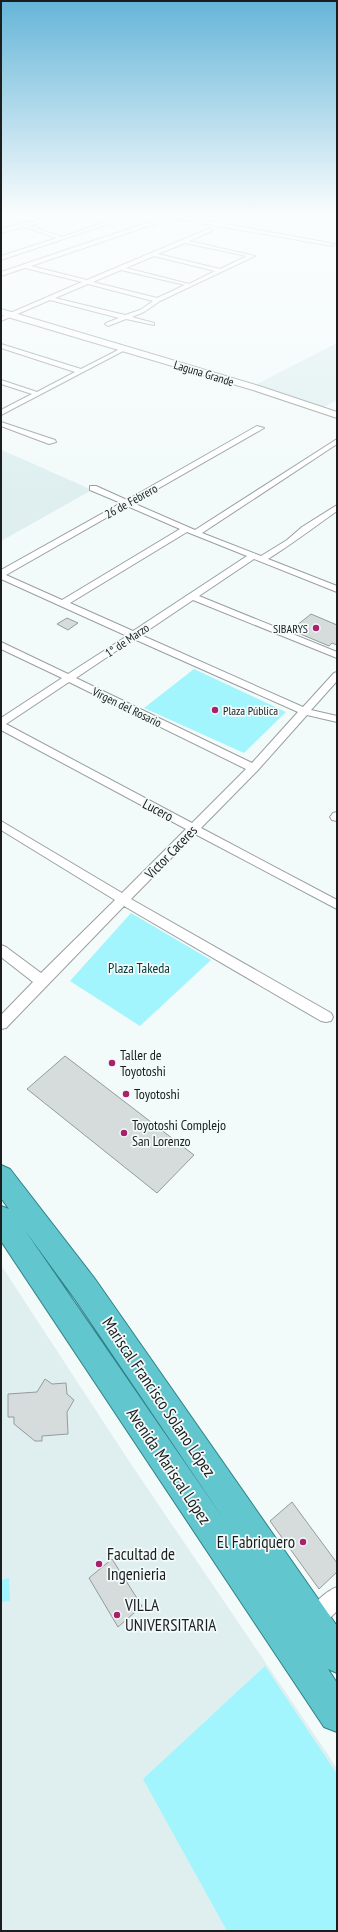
<svg xmlns="http://www.w3.org/2000/svg" width="338" height="1932" font-family="'PT Sans Narrow',sans-serif">
<rect width="100%" height="100%" fill="#f3fafa"/>
<g fill="#dfeff0">
<path d="M337,343v57l-17,9 -67,-23z"/>
<path d="M1,450l17,7 74,33 -91,51z"/>
<path d="M1,1265l128,196 208,307v163h-336z"/>
</g>
<g fill="#a2f5fc">
<path d="M194,669l92,43 -42,41 -100,-45z"/>
<path d="M131,913l80,47 -71,66 -70,-45z"/>
<path d="M9,1578l1,23 -9,1v-22z"/>
<path d="M265,1666l72,108v157h-110l-84,-152z"/>
</g>
<g fill="#d6dcdc" stroke="#959b9c">
<path d="M311,614l26,11v20l-5,-2 -3,3 -38,-16z"/>
<path d="M67,618l11,5 -10,7 -11,-6z"/>
<path d="M65,1056l129,99 -37,38 -130,-104z"/>
<path d="M45,1379l7,5 14,-1 1,11 7,6 -7,12 1,22 -26,2v5h-7l-21,-17v-7h-6v-23l29,-2z"/>
<path d="M292,1502l45,61v9l-18,17 -49,-68z"/>
<path d="M112,1559l30,47 -24,21 -29,-49z"/>
</g>
<g fill="none" stroke-linecap="round" stroke-linejoin="round">
<defs>
<g id="minor">
<path d="M1,216l61,21 53,-18 -3,-3h5l3,4 -119,40v-4l56,-18 -56,-19z"/>
<path d="M167,216h13l40,7 11,-7h6l-11,8 109,20 -3,2 -160,-28 -141,48 56,14 123,-52 2,3 -23,10 66,15 -95,45 -16,11 -12,5 22,6v2l-28,-6 -18,7 -3,-2 1,-1 13,-5 -69,-18 -49,21v-4l81,-35 -57,-14 -24,8v-4zM185,243l62,13 -27,13 -62,-15zM154,256l61,15 -26,13 -63,-16zM121,270l64,15 -28,13 -64,-16zM88,284l65,17 -13,9 -15,5 -70,-17z"/>
<path d="M1,344l80,25 41,-21 5,1 -126,66v-5l31,-16 -31,-10v-4l36,12 38,-20 -74,-24z"/>
<path d="M1,422l54,18 1,2 -7,2 -48,-18z"/>
<path d="M257,426l7,2 -131,75 62,27 142,-91v5l-135,89 59,23 26,-16 15,-13 35,-22v6c-23,16 -45,33 -69,48l69,27v6l-83,-33 -55,37 138,56v6l-144,-58 -52,35 162,72 31,-34 3,-1v9l-26,29 26,6v6l-30,-7 -49,55 -57,58 136,72v9l-142,-75 -64,65 200,114 2,4 -2,4 -5,1 -5,-1 -197,-115 -118,122 -5,1v-14l32,-33 -32,-25v-12l5,2 35,26 74,-73 -114,-70v-9l121,72 64,-64 -185,-99v-12l61,-40 -61,-29v-7l67,32 59,-38 -126,-57v-9l120,-67 -31,-13v-4h6l31,14zM127,506l53,23 -118,71 -56,-25zM187,532l60,24 -114,75 -63,-28zM134,639l164,73 -46,51 -176,-85zM69,682l177,87 -54,54 -186,-99z"/>
<path d="M337,812v9l-5,-1 -2,-3 3,-4z"/>
<path d="M337,1587v24l-17,17 -7,3 -7,-3 -3,-7c5,-13 21,-29 34,-34z"/>
</g>
<path id="tertiary" d="M54,216h13l-66,17v-4z"/>
<path id="secondary" d="M1,309l258,77 78,26v6l-84,-28 -252,-75z"/>
<path id="trunk" d="M1,1165l9,4 85,110 242,347v47l-9,-4 9,14v49l-13,-5 -323,-486v-35l8,3 -8,-11zM24,1229l51,70 150,222z"/>
</defs>
<use href="#minor" stroke="#999f9f" stroke-width="2"/>
<use href="#tertiary" stroke="#999f9f" stroke-width="2"/>
<use href="#secondary" stroke="#999f9f" stroke-width="2"/>
<use href="#trunk" stroke="#2f8288" stroke-width="2"/>
<use href="#minor" fill="#fff" fill-rule="evenodd"/>
<use href="#tertiary" fill="#fff" fill-rule="evenodd"/>
<use href="#secondary" fill="#fff" fill-rule="evenodd"/>
<use href="#trunk" fill="#62c6ce" fill-rule="evenodd"/>
</g>
<linearGradient id="sky" x2="0" y2="1"><stop stop-color="#65b5d8"/><stop offset="0.44" stop-color="#fafdfd"/><stop offset="1" stop-color="#fafdfd" stop-opacity="0"/></linearGradient>
<rect width="338" height="487" fill="url(#sky)"/>
<g fill="#a7216b" stroke="#f3fafa" stroke-width="1.5">
<circle cx="316" cy="628" r="4"/>
<circle cx="215" cy="710" r="4"/>
<circle cx="112" cy="1063" r="4"/>
<circle cx="126" cy="1094" r="4"/>
<circle cx="124" cy="1133" r="4"/>
<circle cx="303" cy="1542" r="4"/>
<circle cx="99" cy="1564" r="4"/>
<circle cx="117" cy="1615" r="4"/>
</g>
<g text-anchor="middle" dominant-baseline="central" stroke-width="3.5" stroke-linejoin="round" paint-order="stroke">
<g font-size="12" fill="#1b1d1e" stroke="#f3fafa">
<text transform="translate(204 373) rotate(17)">Laguna Grande</text>
<text transform="translate(131 501) rotate(-29)">26 de Febrero</text>
<text transform="translate(127 640) rotate(-34)">1° de Marzo</text>
<text transform="translate(127 707) rotate(26)">Virgen del Rosario</text>
</g>
<g font-size="12" fill="#1b1d1e" stroke="#f3fafa" text-anchor="end">
<text x="308" y="628">SIBARYS</text>
<text x="223" y="710" text-anchor="start">Plaza Pública</text>
</g>
<g font-size="14" fill="#1b1d1e" stroke="#f3fafa">
<text transform="translate(158 810) rotate(28)">Lucero</text>
<text transform="translate(171 852) rotate(-46)">Victor Caceres</text>
</g>
<g font-size="14" fill="#00393d" stroke="#f3fafa">
<text x="139" y="968">Plaza Takeda</text>
</g>
<g font-size="14" fill="#1b1d1e" stroke="#f3fafa" text-anchor="start">
<text x="120" y="1055">Taller de<tspan x="120" dy="16">Toyotoshi</tspan></text>
<text x="134" y="1094">Toyotoshi</text>
<text x="132" y="1125">Toyotoshi Complejo<tspan x="132" dy="16">San Lorenzo</tspan></text>
</g>
<g font-size="17" fill="#1b1d1e" stroke="#f3fafa">
<text transform="translate(159 1397) rotate(56)">Mariscal Francisco Solano López</text>
<text transform="translate(169 1466) rotate(56)">Avenida Mariscal López</text>
</g>
<g font-size="17" fill="#1b1d1e" stroke="#f3fafa" text-anchor="start">
<text x="295" y="1542" text-anchor="end">El Fabriquero</text>
<text x="107" y="1554">Facultad de<tspan x="107" dy="20">Ingenieria</tspan></text>
<text x="125" y="1605">VILLA<tspan x="125" dy="20">UNIVERSITARIA</tspan></text>
</g>
</g>
<rect width="338" height="1932" fill="none" stroke="#1b1d1e" stroke-width="4"/>
</svg>
